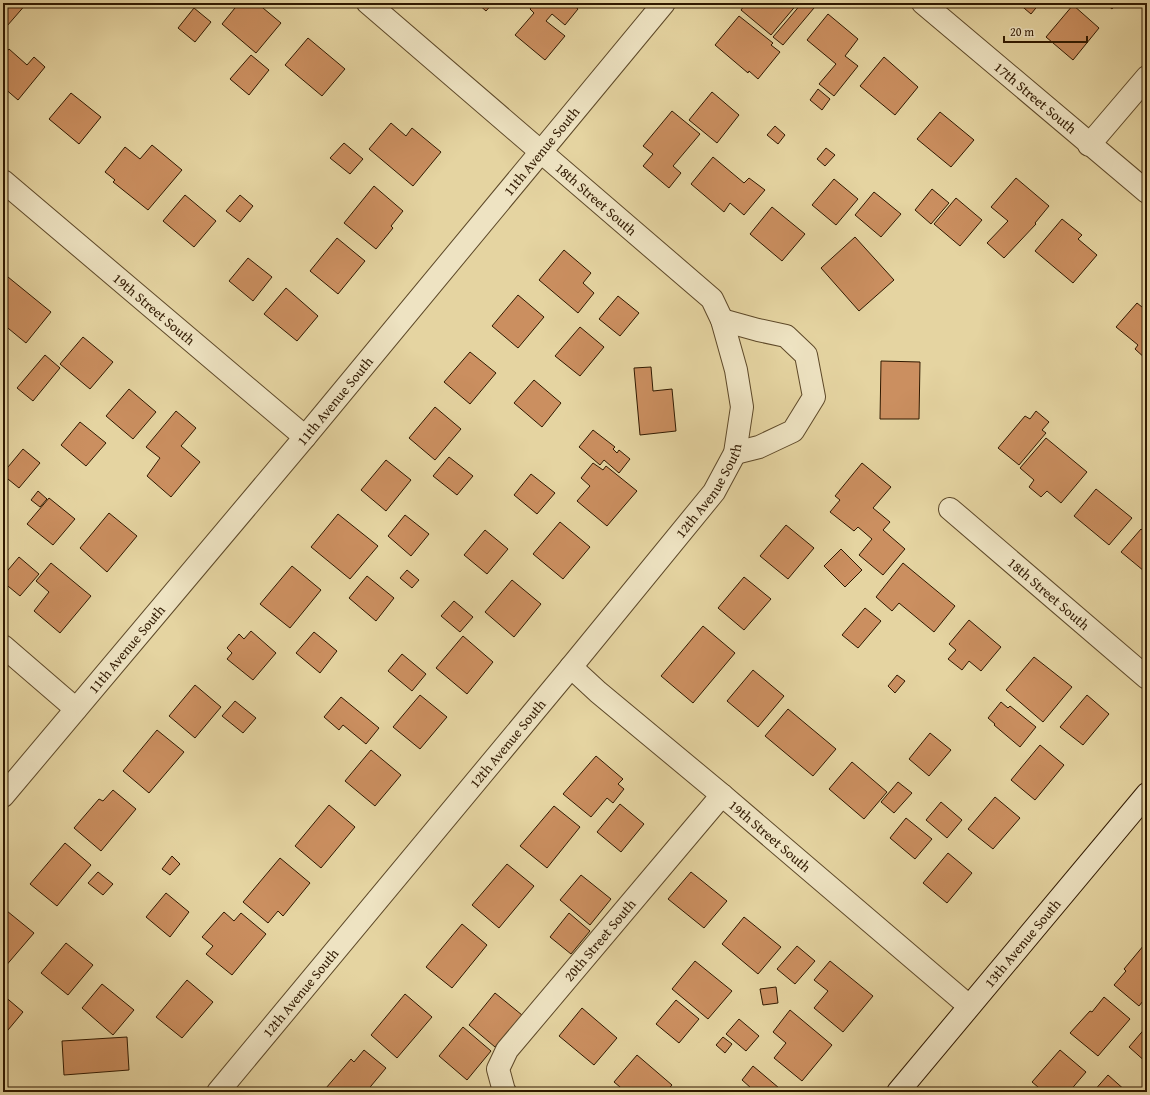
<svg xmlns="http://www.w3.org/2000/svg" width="1150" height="1095" font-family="'Gentium Book Plus',serif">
<rect width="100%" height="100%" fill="#e5d4a1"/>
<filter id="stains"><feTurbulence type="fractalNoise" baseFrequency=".005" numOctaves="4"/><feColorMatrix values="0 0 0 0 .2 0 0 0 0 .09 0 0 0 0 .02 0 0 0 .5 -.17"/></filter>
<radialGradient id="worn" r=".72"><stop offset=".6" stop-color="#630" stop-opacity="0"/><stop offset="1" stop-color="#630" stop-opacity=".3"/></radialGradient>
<g fill="#cb8f60" stroke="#301900">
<path d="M3,3h24l-20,23 -4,-3z"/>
<path d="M239,3h18l24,20 -25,30 -34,-29z"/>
<path d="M477,3h16l-7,8z"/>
<path d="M535,3h36l7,6 -13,16 -13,-11 -6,7 19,15 -20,24 -30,-25 19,-22 -4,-4z"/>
<path d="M746,3h52l-27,32 -30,-25z"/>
<path d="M802,3h6l6,5 -31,37 -10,-8z"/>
<path d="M1018,3h22l-9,11z"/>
<path d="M1105,3h12l-5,6z"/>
<path d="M1073,5l26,23 -26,32 -27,-23z"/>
<path d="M194,8l17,14 -16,20 -17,-14z"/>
<path d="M828,14l30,25 -13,17 13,10 -24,30 -15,-12 17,-20 -29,-24z"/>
<path d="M739,16l34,27 -2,2 9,7 -22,27 -9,-8 -1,2 -33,-28z"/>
<path d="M308,38l37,31 -23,27 -37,-31z"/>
<path d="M9,49l18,16 7,-8 11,10 -27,33 -15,-13v-31z"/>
<path d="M251,55l18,15 -20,25 -19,-16z"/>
<path d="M884,57l34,30 -23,28 -35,-29z"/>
<path d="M818,89l12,10 -8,11 -12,-10z"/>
<path d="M712,92l27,23 -22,28 -28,-23z"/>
<path d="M71,93l30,24 -22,27 -30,-25z"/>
<path d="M672,111l28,23 -27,32 8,7 -12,15 -26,-22 10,-12 -10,-8z"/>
<path d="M940,112l34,28 -23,27 -34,-28z"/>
<path d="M391,123l15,13 6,-8 29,24 -28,34 -44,-37z"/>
<path d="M775,126l10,9 -7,9 -11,-9z"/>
<path d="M344,143l19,16 -13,15 -20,-16z"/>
<path d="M152,145l30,25 -34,40 -35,-28 2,-2 -10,-8 20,-25 15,12z"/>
<path d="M826,148l9,7 -10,11 -8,-7z"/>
<path d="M713,157l31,26 5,-5 16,12 -21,25 -14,-12 -6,9 -33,-28z"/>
<path d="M1016,178l33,28 -14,17 1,1 -32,34 -17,-15 21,-22 -17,-14z"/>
<path d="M834,179l24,20 -22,26 -24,-20z"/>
<path d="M374,186l29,25 -12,15 2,2 -17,21 -32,-26z"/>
<path d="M932,189l17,14 -18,21 -16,-14z"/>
<path d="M874,192l27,22 -20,23 -26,-22z"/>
<path d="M185,195l31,26 -22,26 -31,-26z"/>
<path d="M240,195l13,11 -13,16 -14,-11z"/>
<path d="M956,198l26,22 -22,26 -26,-22z"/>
<path d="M772,207l33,27 -23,27 -32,-27z"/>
<path d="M1062,219l20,16 -4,4 19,16 -24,28 -38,-32z"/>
<path d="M855,237l39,43 -35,31 -38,-43z"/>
<path d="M337,238l28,23 -27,33 -28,-23z"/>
<path d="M564,250l27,23 -8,10 11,10 -16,20 -39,-33z"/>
<path d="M248,258l24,19 -19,24 -24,-20z"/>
<path d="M8,277l43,35 -25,31 -23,-19v-41z"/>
<path d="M286,288l32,28 -21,25 -33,-27z"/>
<path d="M518,295l26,22 -26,31 -26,-22z"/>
<path d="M618,296l21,17 -19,23 -21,-17z"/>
<path d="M1137,303l10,8v49l-12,-11 3,-4 -22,-18z"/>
<path d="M580,327l24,20 -24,29 -25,-20z"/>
<path d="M83,337l30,25 -23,27 -30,-25z"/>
<path d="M470,352l26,21 -26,31 -26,-22z"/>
<path d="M45,355l15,13 -27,33 -16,-13z"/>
<path d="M881,361l39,1 -1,57h-39z"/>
<path d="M651,367l2,24 19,-2 4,42 -36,4 -6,-67z"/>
<path d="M534,380l27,23 -19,24 -28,-24z"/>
<path d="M129,389l27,23 -23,27 -27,-23z"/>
<path d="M435,407l26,22 -26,31 -26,-22z"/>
<path d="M176,411l20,17 -15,18 19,16 -29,35 -24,-21 13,-18 -14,-11z"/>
<path d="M1036,411l13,11 -7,8 4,3 -27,32 -21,-17 27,-32 5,3z"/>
<path d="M80,422l26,21 -20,23 -25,-21z"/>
<path d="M593,430l22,17 -2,2 4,4 2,-3 11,9 -11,14 -15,-13 -4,5 -21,-18z"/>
<path d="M1046,438l41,34 -26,31 -14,-12 -6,6 -12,-10 5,-7 -14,-12z"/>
<path d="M23,449l17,14 -21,25 -16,-13v-2z"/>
<path d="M449,457l24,19 -16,19 -24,-19z"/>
<path d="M386,460l25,20 -25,31 -25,-21z"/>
<path d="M593,463l10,7 3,-4 31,25 -30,35 -30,-25 13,-15 -9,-8z"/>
<path d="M862,463l29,24 -18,21 17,14 -7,8 22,19 -22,26 -24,-20 13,-16 -14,-12 -4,4 -24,-19 10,-12 -5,-4z"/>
<path d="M531,474l24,19 -18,21 -23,-19z"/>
<path d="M1096,489l36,29 -23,27 -35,-29z"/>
<path d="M38,491l9,8 -7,8 -9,-7z"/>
<path d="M49,498l26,21 -22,26 -26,-21z"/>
<path d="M109,513l28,23 -30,36 -27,-24z"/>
<path d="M338,514l40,32 -28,33 -39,-32z"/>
<path d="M405,515l24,19 -18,22 -23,-20z"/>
<path d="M560,522l30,25 -27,32 -30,-25z"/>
<path d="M786,525l28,23 -26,31 -28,-23z"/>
<path d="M1141,529l6,5v33l-3,4 -23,-19z"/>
<path d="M485,530l23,19 -21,25 -23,-19z"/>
<path d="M841,549l21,21 -17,17 -21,-21z"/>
<path d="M19,557l20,17 -19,22 -17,-14v-6z"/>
<path d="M51,563l40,33 -31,37 -26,-22 15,-19 -13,-11z"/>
<path d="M903,563l52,43 -21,26 -35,-29 -7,8 -16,-14z"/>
<path d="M292,566l29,24 -31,38 -30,-24z"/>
<path d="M407,570l12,10 -7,8 -12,-10z"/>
<path d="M367,576l27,22 -18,23 -27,-23z"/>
<path d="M744,577l27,22 -27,31 -26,-22z"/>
<path d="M512,580l29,24 -27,33 -29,-25z"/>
<path d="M454,601l19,16 -13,15 -19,-16z"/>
<path d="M865,608l16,13 -23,27 -16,-13z"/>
<path d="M969,620l32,27 -20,24 -12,-10 -7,9 -14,-11 8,-9 -7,-6z"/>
<path d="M703,626l32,27 -42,50 -32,-27z"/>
<path d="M251,631l25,22 -23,27 -26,-21 5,-6 -5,-5 12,-14 5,5z"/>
<path d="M314,632l23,19 -17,22 -24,-20z"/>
<path d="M463,636l30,26 -26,32 -31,-26z"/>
<path d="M402,654l24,20 -14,17 -24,-20z"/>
<path d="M1034,657l38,30 -29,35 -37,-32z"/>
<path d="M753,670l31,26 -26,31 -31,-26z"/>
<path d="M897,675l8,6 -10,12 -7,-7z"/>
<path d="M195,685l26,22 -26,31 -26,-22z"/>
<path d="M420,695l27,22 -27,32 -27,-22z"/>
<path d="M1087,695l22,19 -26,31 -23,-18z"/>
<path d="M341,697l38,31 -13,16 -23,-19 -4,5 -15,-13z"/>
<path d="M235,701l21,17 -13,15 -21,-17z"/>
<path d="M1001,702l7,6 2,-2 26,21 -16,20 -26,-22 1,-1 -7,-6z"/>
<path d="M788,709l48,40 -23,27 -48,-40z"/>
<path d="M157,730l27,22 -35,41 -26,-22z"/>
<path d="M930,733l21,17 -22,26 -20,-17z"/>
<path d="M1040,745l24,20 -29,35 -24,-20z"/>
<path d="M371,750l30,25 -26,31 -30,-25z"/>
<path d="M596,756l27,23 -5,5 6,5 -11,14 -6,-5 -16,19 -28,-23z"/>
<path d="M852,762l35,30 -23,27 -35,-30z"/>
<path d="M898,782l14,11 -18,20 -13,-11z"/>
<path d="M113,790l23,19 -35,42 -27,-23 25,-29 4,2z"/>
<path d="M995,797l25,21 -27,31 -25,-20z"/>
<path d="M941,802l21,18 -15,18 -21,-18z"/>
<path d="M620,804l24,20 -23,28 -24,-20z"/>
<path d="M329,805l26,22 -34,41 -26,-22z"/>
<path d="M554,806l26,21 -33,41 -27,-22z"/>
<path d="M906,818l26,21 -17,20 -25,-21z"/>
<path d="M65,843l26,22 -34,41 -27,-22z"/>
<path d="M948,853l24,20 -25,30 -24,-20z"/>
<path d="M172,856l8,8 -10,11 -8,-6z"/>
<path d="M280,858l30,25 -27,33 -5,-5 -10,12 -25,-21z"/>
<path d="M507,864l27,22 -35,42 -27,-23z"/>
<path d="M98,872l15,12 -10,11 -15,-12z"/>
<path d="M691,872l36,29 -23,27 -36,-29z"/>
<path d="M581,875l30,24 -21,26 -30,-25z"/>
<path d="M166,893l23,19 -19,25 -24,-20z"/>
<path d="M7,911l27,22 -30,35 -1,-1v-52z"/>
<path d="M224,912l10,9 7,-8 25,21 -34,41 -26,-21 7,-8 -11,-9z"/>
<path d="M569,913l21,18 -19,23 -21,-17z"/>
<path d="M744,917l37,30 -23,27 -36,-30z"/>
<path d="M462,924l25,21 -35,43 -26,-21z"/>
<path d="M66,943l27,22 -25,30 -27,-22z"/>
<path d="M1144,945l3,3v48l-8,10 -25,-21 12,-14 -2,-2z"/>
<path d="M797,946l18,15 -20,23 -18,-15z"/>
<path d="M695,961l37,30 -24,28 -36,-30z"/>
<path d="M830,961l43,35 -30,36 -29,-24 14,-17 -14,-11z"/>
<path d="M187,980l26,22 -31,36 -26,-21z"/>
<path d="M102,984l32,26 -21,25 -31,-27z"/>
<path d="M776,987l2,16 -15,2 -3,-16z"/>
<path d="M495,993l27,22 -27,32 -26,-22z"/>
<path d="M405,994l27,23 -35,41 -26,-23z"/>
<path d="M3,995l20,17 -20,24z"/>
<path d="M1104,997l26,22 -32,37 -28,-23 20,-22 2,1z"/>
<path d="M676,1000l23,19 -20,24 -23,-19z"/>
<path d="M582,1008l35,30 -23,27 -35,-29z"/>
<path d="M790,1010l42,35 -30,36 -28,-23 12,-15 -13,-11z"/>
<path d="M739,1019l20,17 -13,15 -20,-17z"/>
<path d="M1147,1026v37l-18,-16z"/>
<path d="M463,1027l28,24 -24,29 -28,-24z"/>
<path d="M127,1037l2,33 -65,5 -2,-34z"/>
<path d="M723,1037l9,7 -7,9 -9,-8z"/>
<path d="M364,1050l22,18 -20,24h-36l-4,-4 25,-29 3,3z"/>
<path d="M1060,1050l26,22 -17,20h-25l-12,-10z"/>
<path d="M637,1055l35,30 -6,7h-40l-12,-10z"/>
<path d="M753,1066l26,22 -3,4h-29l4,-4 -9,-8z"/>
<path d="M1108,1075l19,17h-34z"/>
</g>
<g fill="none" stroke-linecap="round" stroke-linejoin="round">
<defs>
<g id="street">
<path id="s1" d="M923,3l224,189"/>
<path d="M1089,145l58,-68"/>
<path id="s2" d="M3,181l302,256"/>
<path d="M722,320l36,10 28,6 20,19 8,42 -21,34 -34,16 -24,6"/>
<path id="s3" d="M950,509l197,169"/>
<path d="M3,646l73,63"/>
<path id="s4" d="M571,667l27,25 124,103 247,211"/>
<path id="s5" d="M3,796l302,-359 359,-434"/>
<path id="s6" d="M218,1092l353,-425 143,-175 21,-39 7,-46 -6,-37 -14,-50 -10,-21 -344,-296"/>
<path id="s7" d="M505,1092l-1,-1 -6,-22 9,-19 215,-255"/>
</g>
<g id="secondary">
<path id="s8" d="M898,1092l249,-298"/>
</g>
</defs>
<use href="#street" stroke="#5d4828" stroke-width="24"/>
<use href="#secondary" stroke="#301900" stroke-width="24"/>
<use href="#street" stroke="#eee3c2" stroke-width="22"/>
<use href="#secondary" stroke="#eee3c2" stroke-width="22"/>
</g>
<g text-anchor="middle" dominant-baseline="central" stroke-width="3.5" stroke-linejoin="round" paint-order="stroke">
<g font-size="14" fill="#301900" stroke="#eee3c2">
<text stroke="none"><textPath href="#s1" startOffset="147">17th Street South</textPath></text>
<text stroke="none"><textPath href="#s5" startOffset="840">11th Avenue South</textPath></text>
<text transform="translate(596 199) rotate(41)">18th Street South</text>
<text stroke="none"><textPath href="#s2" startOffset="198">19th Street South</textPath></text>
<text stroke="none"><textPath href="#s5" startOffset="516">11th Avenue South</textPath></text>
<text stroke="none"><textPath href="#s6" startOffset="777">12th Avenue South</textPath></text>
<text stroke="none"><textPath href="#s3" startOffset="130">18th Street South</textPath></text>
<text stroke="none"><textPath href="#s5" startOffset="192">11th Avenue South</textPath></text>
<text stroke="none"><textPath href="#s6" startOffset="453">12th Avenue South</textPath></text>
<text stroke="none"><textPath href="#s4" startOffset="261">19th Street South</textPath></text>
<text stroke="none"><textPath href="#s7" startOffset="189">20th Street South</textPath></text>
<text stroke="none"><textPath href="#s8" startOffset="194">13th Avenue South</textPath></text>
<text stroke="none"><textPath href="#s6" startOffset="129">12th Avenue South</textPath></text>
</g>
</g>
<rect width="1150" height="1095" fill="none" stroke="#e5d4a1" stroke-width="16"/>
<rect x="4" y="4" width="1142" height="1087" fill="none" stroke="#301900" stroke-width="2"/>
<rect x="8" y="8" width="1134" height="1079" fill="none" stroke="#301900"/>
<path d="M1004 36v6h83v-6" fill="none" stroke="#301900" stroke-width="2"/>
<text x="1010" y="36" font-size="12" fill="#301900" stroke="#eee3c2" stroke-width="3" paint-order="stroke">20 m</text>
<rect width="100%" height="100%" filter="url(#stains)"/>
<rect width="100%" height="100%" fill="url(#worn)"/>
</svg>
